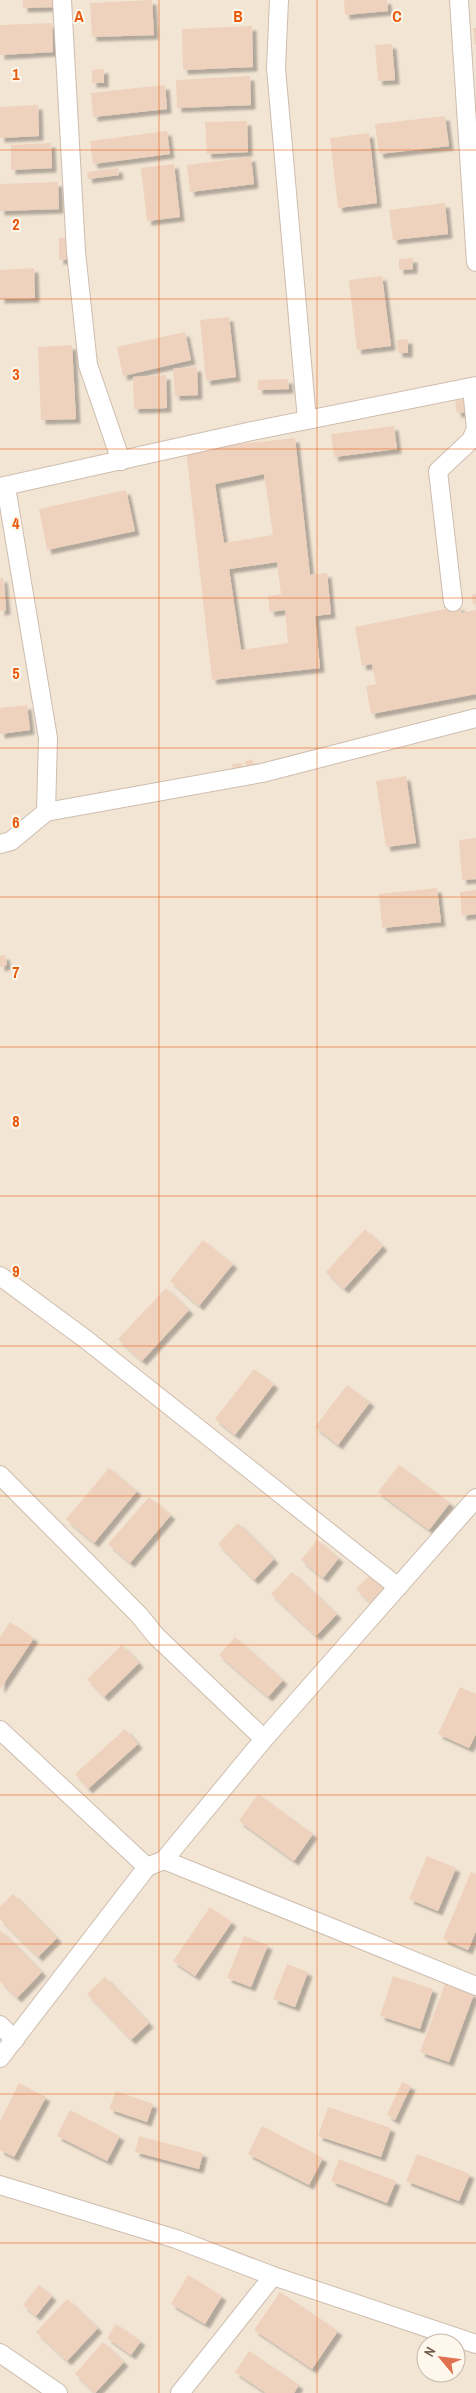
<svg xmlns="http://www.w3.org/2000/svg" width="476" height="2393" font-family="'Archivo Narrow',sans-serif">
<defs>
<filter id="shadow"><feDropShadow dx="4.5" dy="4.5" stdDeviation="1" flood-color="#0004"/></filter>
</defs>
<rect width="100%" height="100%" fill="#fbf3e6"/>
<path fill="#f2e5d4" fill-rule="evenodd" d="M0,0h476v2393h-476zM426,2343h30v30h-30z"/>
<g fill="#efd2be" fill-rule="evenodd" filter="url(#shadow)">
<path d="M23,0h31v7l-31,1z"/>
<path d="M152,0l2,35 -62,2 -2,-34z"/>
<path d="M344,0h43l1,11 -43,4z"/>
<path d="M52,23l1,29 -53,3v-30z"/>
<path d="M252,26l1,41 -70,3 -1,-41z"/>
<path d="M473,28h3v17h-1z"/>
<path d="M392,44l3,36 -17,1 -3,-36z"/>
<path d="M104,69v14h-12v-13z"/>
<path d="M250,76l1,29 -74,3 -1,-28z"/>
<path d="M165,85l2,24 -74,8 -2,-24z"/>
<path d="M38,105l1,31 -39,2v-31z"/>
<path d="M445,116l4,30 -70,8 -4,-30z"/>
<path d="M247,121l1,31 -41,2 -2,-32z"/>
<path d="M167,131l3,23 -77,10 -3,-23z"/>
<path d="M369,133l8,70 -39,5 -8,-70z"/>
<path d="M51,143l1,25 -41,2v-25z"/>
<path d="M251,157l3,27 -64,8 -3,-27z"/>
<path d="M174,164l6,53 -33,4 -6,-53z"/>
<path d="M118,168l1,7 -31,4 -1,-7z"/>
<path d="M58,182l1,27 -59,2v-27z"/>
<path d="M445,203l3,31 -55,6 -4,-30z"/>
<path d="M59,238h9l1,21 -10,1z"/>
<path d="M413,258v11l-14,1v-11z"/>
<path d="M34,268l1,30 -35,1v-29z"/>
<path d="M382,276l9,70 -34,4 -8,-70z"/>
<path d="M229,317l7,60 -30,4 -6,-61z"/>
<path d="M185,332l6,28 -68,16 -6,-29z"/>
<path d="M408,339v14h-10l-1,-13z"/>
<path d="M72,345l4,74 -35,1 -3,-73z"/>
<path d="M197,367l1,28 -23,1 -2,-27z"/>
<path d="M166,375l1,33 -33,1 -1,-32z"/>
<path d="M288,379l1,10 -31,1v-10z"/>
<path d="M466,399l2,13 -11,1 -2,-12z"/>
<path d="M394,426l3,23 -63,8 -3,-23z"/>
<path d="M295,438l15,137 17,-2 4,41 -16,2 5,52 -108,12 -26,-230zM264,474l9,61 -49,8 -9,-59zM277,562l4,32 -13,2 2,16 15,-2 3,33 -47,7 -12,-81z"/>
<path d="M126,490l9,41 -88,19 -8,-41z"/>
<path d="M0,578h3l3,32 -6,1z"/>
<path d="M476,594v10l-3,1 -1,-10z"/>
<path d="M460,606l1,7 15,-3v84l-105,20 -5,-28 10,-2 -4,-20 -10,2 -7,-39z"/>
<path d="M27,705l3,25 -30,4v-26z"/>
<path d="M252,759l2,6 -7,3 -2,-6z"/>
<path d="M242,763v7h-9l-1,-6z"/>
<path d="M406,776l10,67 -30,4 -10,-66z"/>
<path d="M476,838v41l-14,1 -3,-40z"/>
<path d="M437,888l4,34 -59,6 -3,-34z"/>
<path d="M476,890v24l-14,2 -2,-24z"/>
<path d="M5,955l2,10 -7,2v-11z"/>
<path d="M365,1229l18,17 -39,43 -18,-17z"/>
<path d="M203,1240l30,24 -34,42 -29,-25z"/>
<path d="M166,1288l23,22 -47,51 -24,-22z"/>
<path d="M254,1369l20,15 -39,51 -20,-16z"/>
<path d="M347,1385l23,17 -32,43 -23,-18z"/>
<path d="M399,1465l51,38 -21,27 -51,-38z"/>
<path d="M109,1468l28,23 -43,52 -28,-24z"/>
<path d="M149,1497l22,18 -41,48 -22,-19z"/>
<path d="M238,1523l36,36 -20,21 -36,-36z"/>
<path d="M317,1540l22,18 -16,20 -22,-18z"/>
<path d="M292,1572l45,42 -21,22 -45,-42z"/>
<path d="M370,1575l16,14 -14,15 -16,-15z"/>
<path d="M10,1622l24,16 -34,51v-52z"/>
<path d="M235,1637l48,43 -15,17 -49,-42z"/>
<path d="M122,1645l17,18 -35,34 -17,-18z"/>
<path d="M460,1687l16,7v40l-7,14 -31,-14z"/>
<path d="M125,1729l13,15 -50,45 -13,-15z"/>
<path d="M258,1794l55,40 -19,27 -55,-40z"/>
<path d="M427,1856l29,12 -18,43 -29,-12z"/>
<path d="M471,1872l5,2v57l-8,19 -25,-11z"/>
<path d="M13,1894l44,44 -19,19 -38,-38v-12z"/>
<path d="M210,1907l22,15 -37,54 -22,-15z"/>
<path d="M0,1930l42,42 -25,26 -17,-17z"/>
<path d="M244,1936l24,9 -17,42 -24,-9z"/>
<path d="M287,1964l21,8 -13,35 -22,-8z"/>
<path d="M393,1976l40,13 -13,40 -40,-13z"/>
<path d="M105,1977l44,46 -18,17 -44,-46z"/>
<path d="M445,1984l29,10 -25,68 -29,-10z"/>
<path d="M402,2082l9,4 -16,34 -8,-5z"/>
<path d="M19,2083l27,14 -32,60 -14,-7v-29z"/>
<path d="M116,2091l37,13 -6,18 -38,-13z"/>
<path d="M328,2107l63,21 -10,29 -63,-21z"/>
<path d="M70,2110l50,26 -13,25 -50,-25z"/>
<path d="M262,2126l61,32 -14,27 -61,-31z"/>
<path d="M139,2136l64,17 -4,16 -64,-17z"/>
<path d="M417,2154l53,20 -11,27 -53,-20z"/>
<path d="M339,2159l57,22 -9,22 -56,-22z"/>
<path d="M188,2275l34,21 -17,28 -34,-20z"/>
<path d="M39,2285l13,11 -16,20 -13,-11z"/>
<path d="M280,2292l58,39 -26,38 -58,-39z"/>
<path d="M67,2299l31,29 -31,33 -31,-29z"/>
<path d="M116,2324l25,17 -10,14 -24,-17z"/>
<path d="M103,2342l21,20 -29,31 -20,-19z"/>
<path d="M249,2351l50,34 -5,8h-28l-31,-21z"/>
</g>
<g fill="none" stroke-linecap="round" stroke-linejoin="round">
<defs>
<g id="minor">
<path d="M62,0l14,252 12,113 33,96"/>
<path d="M279,0l-3,68 31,352"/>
<path d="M459,0l17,262"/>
<path d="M0,487l252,-56 224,-45"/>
<path d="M453,602l-15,-131 33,-31 5,-11 -4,-41"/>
<path d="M46,812l216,-39 214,-55"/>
<path d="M0,844l11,-3 35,-29 2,-74 -42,-251"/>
<path d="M0,1276l88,65 310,246"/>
<path d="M0,1475l139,140 17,21 108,103"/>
<path d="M0,1730l147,137"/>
<path d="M164,1860l312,126"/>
<path d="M0,2025l15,15"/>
<path d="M0,2058l147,-191 17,-7 100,-121 212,-241"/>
<path d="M0,2185l176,54 97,37 203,68"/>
<path d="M0,2353l58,40"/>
<path d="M180,2393l93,-117"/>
</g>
</defs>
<use href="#minor" stroke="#cebdaf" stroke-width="20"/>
<use href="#minor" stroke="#fff" stroke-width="18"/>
</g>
<path fill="none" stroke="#e8590c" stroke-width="1" stroke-opacity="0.55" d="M159,0v2393M317,0v2393M0,150h476M0,299h476M0,449h476M0,598h476M0,748h476M0,897h476M0,1047h476M0,1196h476M0,1346h476M0,1496h476M0,1645h476M0,1795h476M0,1944h476M0,2094h476M0,2243h476"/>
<g font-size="16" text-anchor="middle" font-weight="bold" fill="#e8590c" stroke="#fef7ec" stroke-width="4" stroke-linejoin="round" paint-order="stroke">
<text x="79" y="22">A</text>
<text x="238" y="22">B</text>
<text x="397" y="22">C</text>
<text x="16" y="80">1</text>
<text x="16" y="230">2</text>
<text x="16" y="380">3</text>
<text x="16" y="529">4</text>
<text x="16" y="679">5</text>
<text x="16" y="828">6</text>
<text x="16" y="978">7</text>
<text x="16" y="1127">8</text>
<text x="16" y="1277">9</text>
</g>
<g transform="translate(441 2358) rotate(299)"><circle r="24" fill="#fef7ec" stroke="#c6b8ac"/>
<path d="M0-4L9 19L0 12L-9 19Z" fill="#df7050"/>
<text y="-8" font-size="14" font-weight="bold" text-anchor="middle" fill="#735a4c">N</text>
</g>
</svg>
